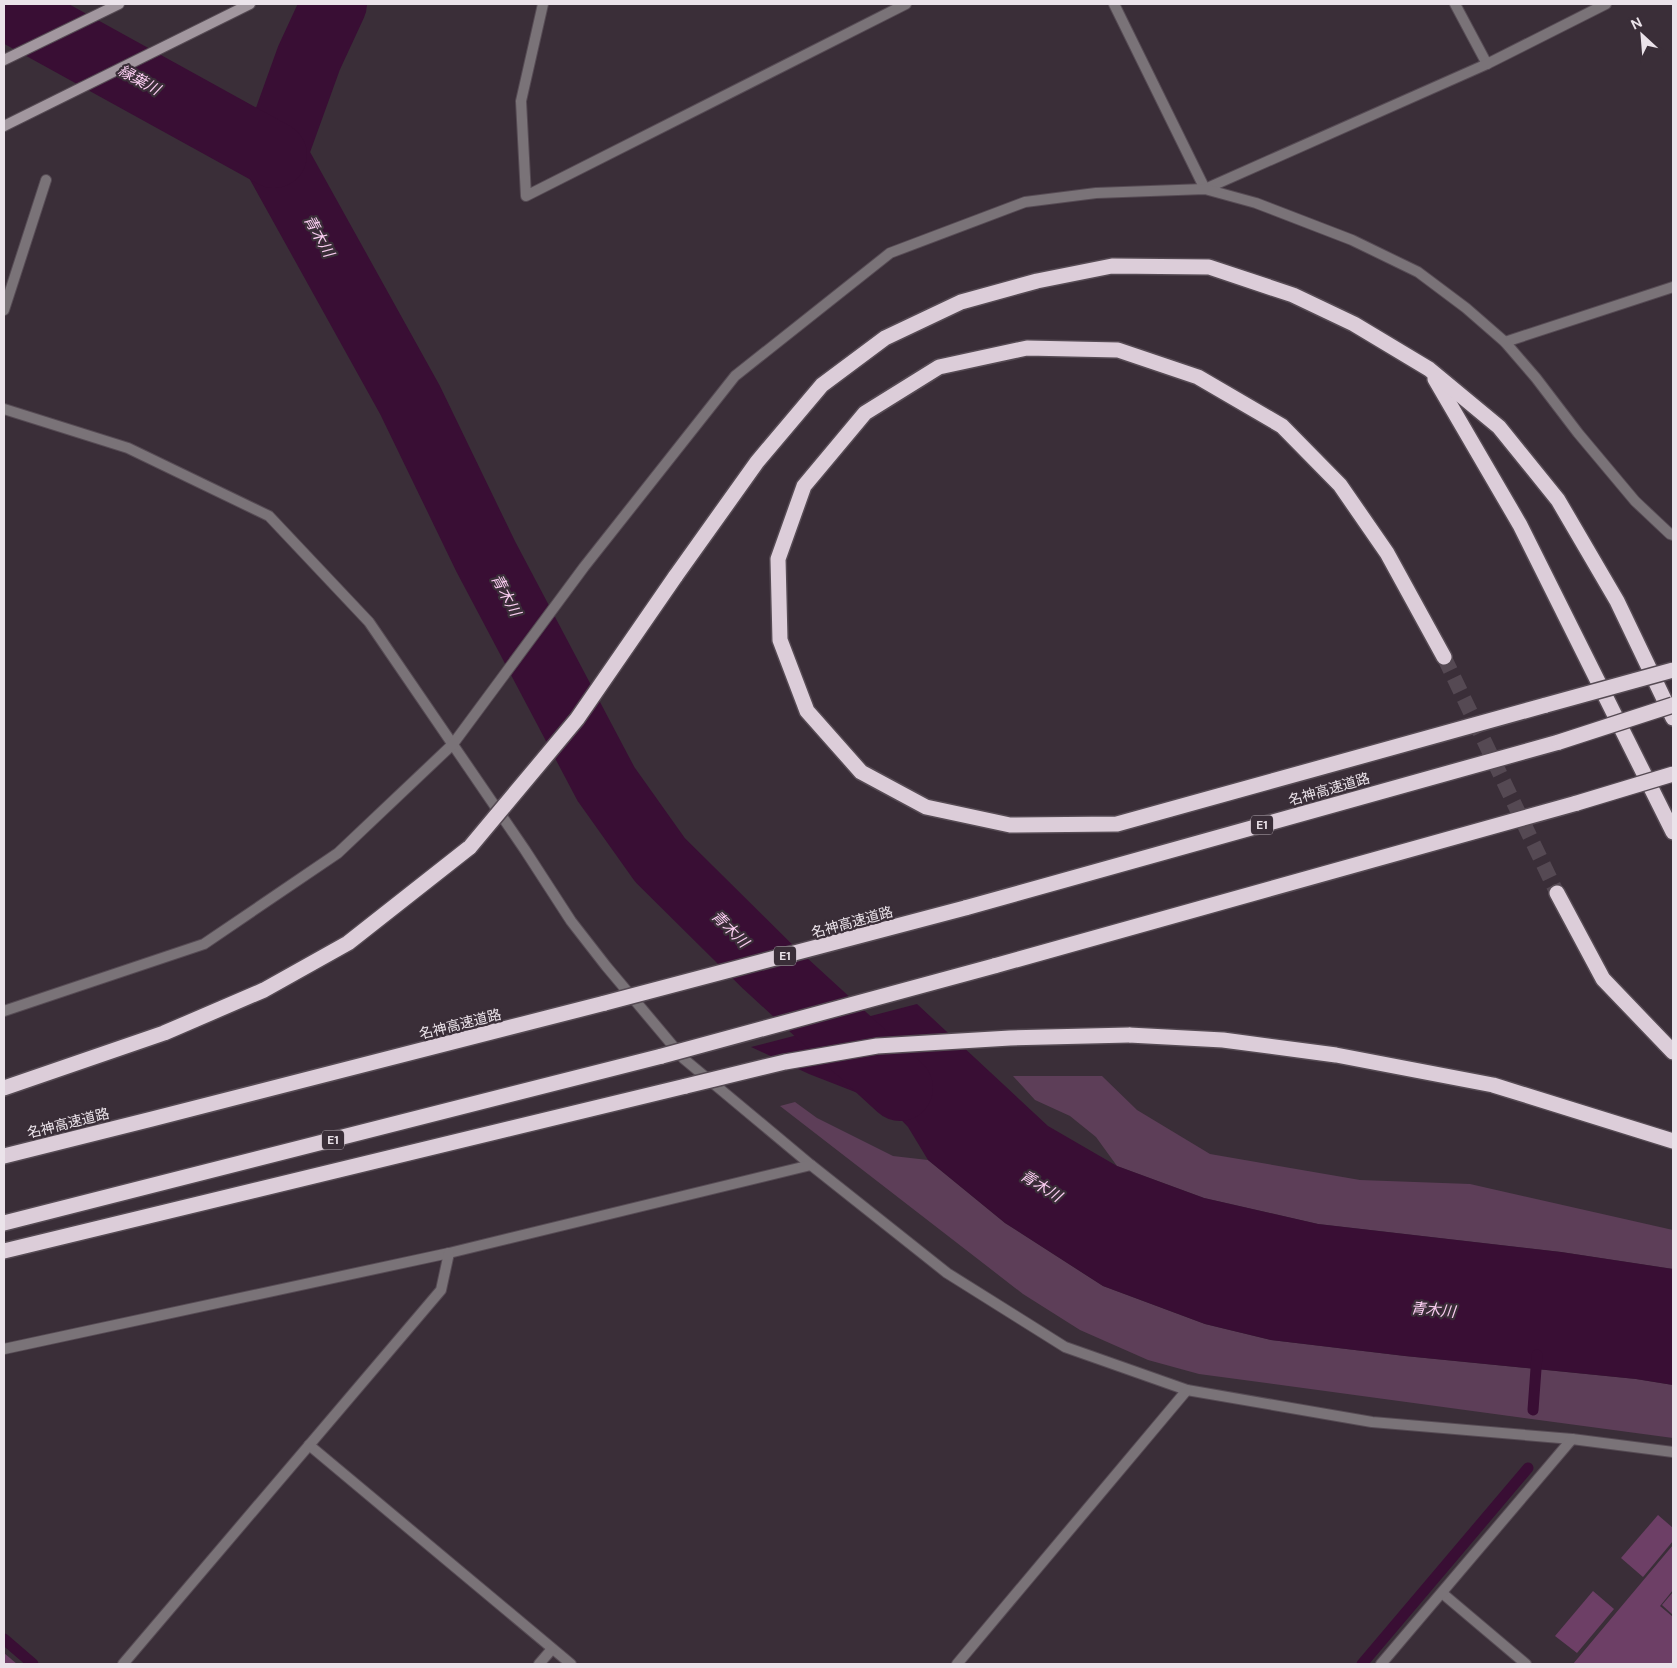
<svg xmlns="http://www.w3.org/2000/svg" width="1677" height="1668" font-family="'DM Sans','Noto Sans JP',sans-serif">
<rect width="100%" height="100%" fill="#3a2e38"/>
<g fill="#5d3e58">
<path d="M1013,1076h89l35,34 73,44 150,26 110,4 203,46v39l-112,-17 -243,-28 -114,-26 -87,-32 -21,-29 -26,-21 -35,-16z"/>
<path d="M795,1102l22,16 76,38 35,4 77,63 98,63 102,38 66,16 134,16 231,23 37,6v53l-474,-64 -51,-14 -68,-30 -57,-36 -243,-188z"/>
</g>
<path fill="#390e34" d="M917,1004l131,122 69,40 87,32 114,26 243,28 112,17v116l-37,-6 -231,-23 -134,-16 -66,-16 -102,-38 -98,-63 -77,-63 -20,-33 -22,-23 -77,-30 -58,-27z"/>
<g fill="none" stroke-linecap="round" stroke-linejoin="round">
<g stroke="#390e34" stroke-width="11">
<path d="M1533,1410l4,-55"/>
<path d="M4,1639l29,25"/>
<path d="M1362,1664l166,-196"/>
</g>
<g stroke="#390e34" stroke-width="66">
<path d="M334,4l-25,54 -35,97 136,245 76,157 120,227 54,76 106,105 134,123"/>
<path d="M4,6l270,149"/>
</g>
</g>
<g fill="#6d3f66">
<path d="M1658,1515l15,13v13l-30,36 -22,-19z"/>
<path d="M1673,1545v45l-13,16 13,11v47h-100z"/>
<path d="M1593,1591l21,18 -37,44 -22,-17z"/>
<path d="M1673,1592v23l-11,-10z"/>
<path d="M4,1653l13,11h-13z"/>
</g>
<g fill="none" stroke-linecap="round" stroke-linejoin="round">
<path stroke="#554953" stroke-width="15" stroke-dasharray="15 8" stroke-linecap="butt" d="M1444,657l113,236"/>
<defs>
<g id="street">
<path d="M543,4l-22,97 5,95 380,-192"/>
<path d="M1114,4l91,185"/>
<path d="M1455,4l32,60"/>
<path d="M1205,189l282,-125 119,-60"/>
<path d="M4,310l42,-130"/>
<path d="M1505,342l168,-55"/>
<path d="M4,409l124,39 141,68 100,106 156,228 46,71 35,45 78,93 127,106 136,108 118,74 122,43 185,32 200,17 101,13"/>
<path d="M4,1011l200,-67 134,-91 115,-109 131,-177 151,-191 155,-123 135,-51 71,-9 109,-4 51,14 96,37 66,32 48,36 39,34 31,36 42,55 57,68 35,33 3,1"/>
<path d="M4,1349l445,-96 362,-88"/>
<path d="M309,1445l262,219"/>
<path d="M1442,1593l84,71"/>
<path d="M123,1664l318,-374 8,-37"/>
<path d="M539,1664l13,-15"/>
<path d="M957,1664l230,-274"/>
<path d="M1381,1664l191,-225"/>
</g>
<g id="secondary">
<path d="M4,60l115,-56"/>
<path d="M4,126l246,-122"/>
</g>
<g id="highway">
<path d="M1435,379l85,146 153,307"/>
<path d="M675,577l82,-115 65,-77 63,-47 76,-36 76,-21 75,-15 97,1 84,28 61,29 75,45 70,58 59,73 59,101 56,117"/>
<path d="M1444,657l-57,-104 -47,-68 -58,-59 -84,-49 -80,-27 -91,-2 -88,19 -74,46 -61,73 -26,73 2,81 27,71 54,61 65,35 84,18 107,-1 429,-119"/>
<path d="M1557,893l46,86 70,73"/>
<path d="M965,908l594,-166"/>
<path d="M994,966l583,-163"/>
<path d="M1129,1035l94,5 113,15 157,30 180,56"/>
<path d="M4,1088l160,-55 100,-43 84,-47 122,-96"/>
<path d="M4,1156l148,-37 453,-116"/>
<path d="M4,1223l658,-167"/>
<path d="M4,1251l682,-165"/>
</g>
</defs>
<use href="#street" stroke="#564b54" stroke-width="12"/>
<use href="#secondary" stroke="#564b54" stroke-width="12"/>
<use href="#highway" stroke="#564b54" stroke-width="18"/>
<use href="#street" stroke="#7a7378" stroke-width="10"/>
<use href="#secondary" stroke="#a2979f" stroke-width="10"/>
<use href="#highway" stroke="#dccdd9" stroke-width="15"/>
<defs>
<g id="highway-bridge">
<path d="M1546,705l127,-35"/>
<path d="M1559,742l114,-37"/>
<path d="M1577,803l96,-29"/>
<path d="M470,847l107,-128 98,-142"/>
<path d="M605,1003l360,-95"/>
<path d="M662,1056l332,-90"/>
<path d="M686,1086l99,-24 92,-16 133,-8 119,-3"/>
</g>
</defs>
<use href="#highway-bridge" stroke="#564b54" stroke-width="18" stroke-linecap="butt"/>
<use href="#highway-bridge" stroke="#dccdd9" stroke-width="15"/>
</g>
<g text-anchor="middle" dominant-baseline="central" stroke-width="4.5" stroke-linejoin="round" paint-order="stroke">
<g fill="#3a2e38" stroke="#b6adb5" stroke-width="1">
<rect x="1251" y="815.5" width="22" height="19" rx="4"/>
<rect x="774" y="946.5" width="22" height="19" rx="4"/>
<rect x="322" y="1130.5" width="22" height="19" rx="4"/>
</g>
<g font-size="12" font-weight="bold" fill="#ebe3ea">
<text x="1262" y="825">E1</text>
<text x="785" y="956">E1</text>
<text x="333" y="1140">E1</text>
</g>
<g font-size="14" fill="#ebe3ea" stroke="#3a2e38">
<text transform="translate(1329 789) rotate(-16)">名神高速道路</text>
<text transform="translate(852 922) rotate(-15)">名神高速道路</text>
<text transform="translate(460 1024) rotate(-14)">名神高速道路</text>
<text transform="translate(68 1123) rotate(-14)">名神高速道路</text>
</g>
<g font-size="15" font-style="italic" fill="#fbcef2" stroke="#3a2e38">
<text transform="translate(139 80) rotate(29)">縁葉川</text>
<text transform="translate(319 236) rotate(61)">青木川</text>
<text transform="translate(506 595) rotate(62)">青木川</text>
<text transform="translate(730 929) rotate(45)">青木川</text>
<text transform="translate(1041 1186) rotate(32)">青木川</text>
<text transform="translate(1433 1310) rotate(5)">青木川</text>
</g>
</g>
<rect width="1677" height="1668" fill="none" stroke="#ebe3ea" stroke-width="10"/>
<g transform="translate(1642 35) rotate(334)" stroke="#3a2e38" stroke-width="4" paint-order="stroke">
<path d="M0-4L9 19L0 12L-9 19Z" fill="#ebe3ea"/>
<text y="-8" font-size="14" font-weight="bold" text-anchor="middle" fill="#ebe3ea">N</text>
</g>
</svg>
